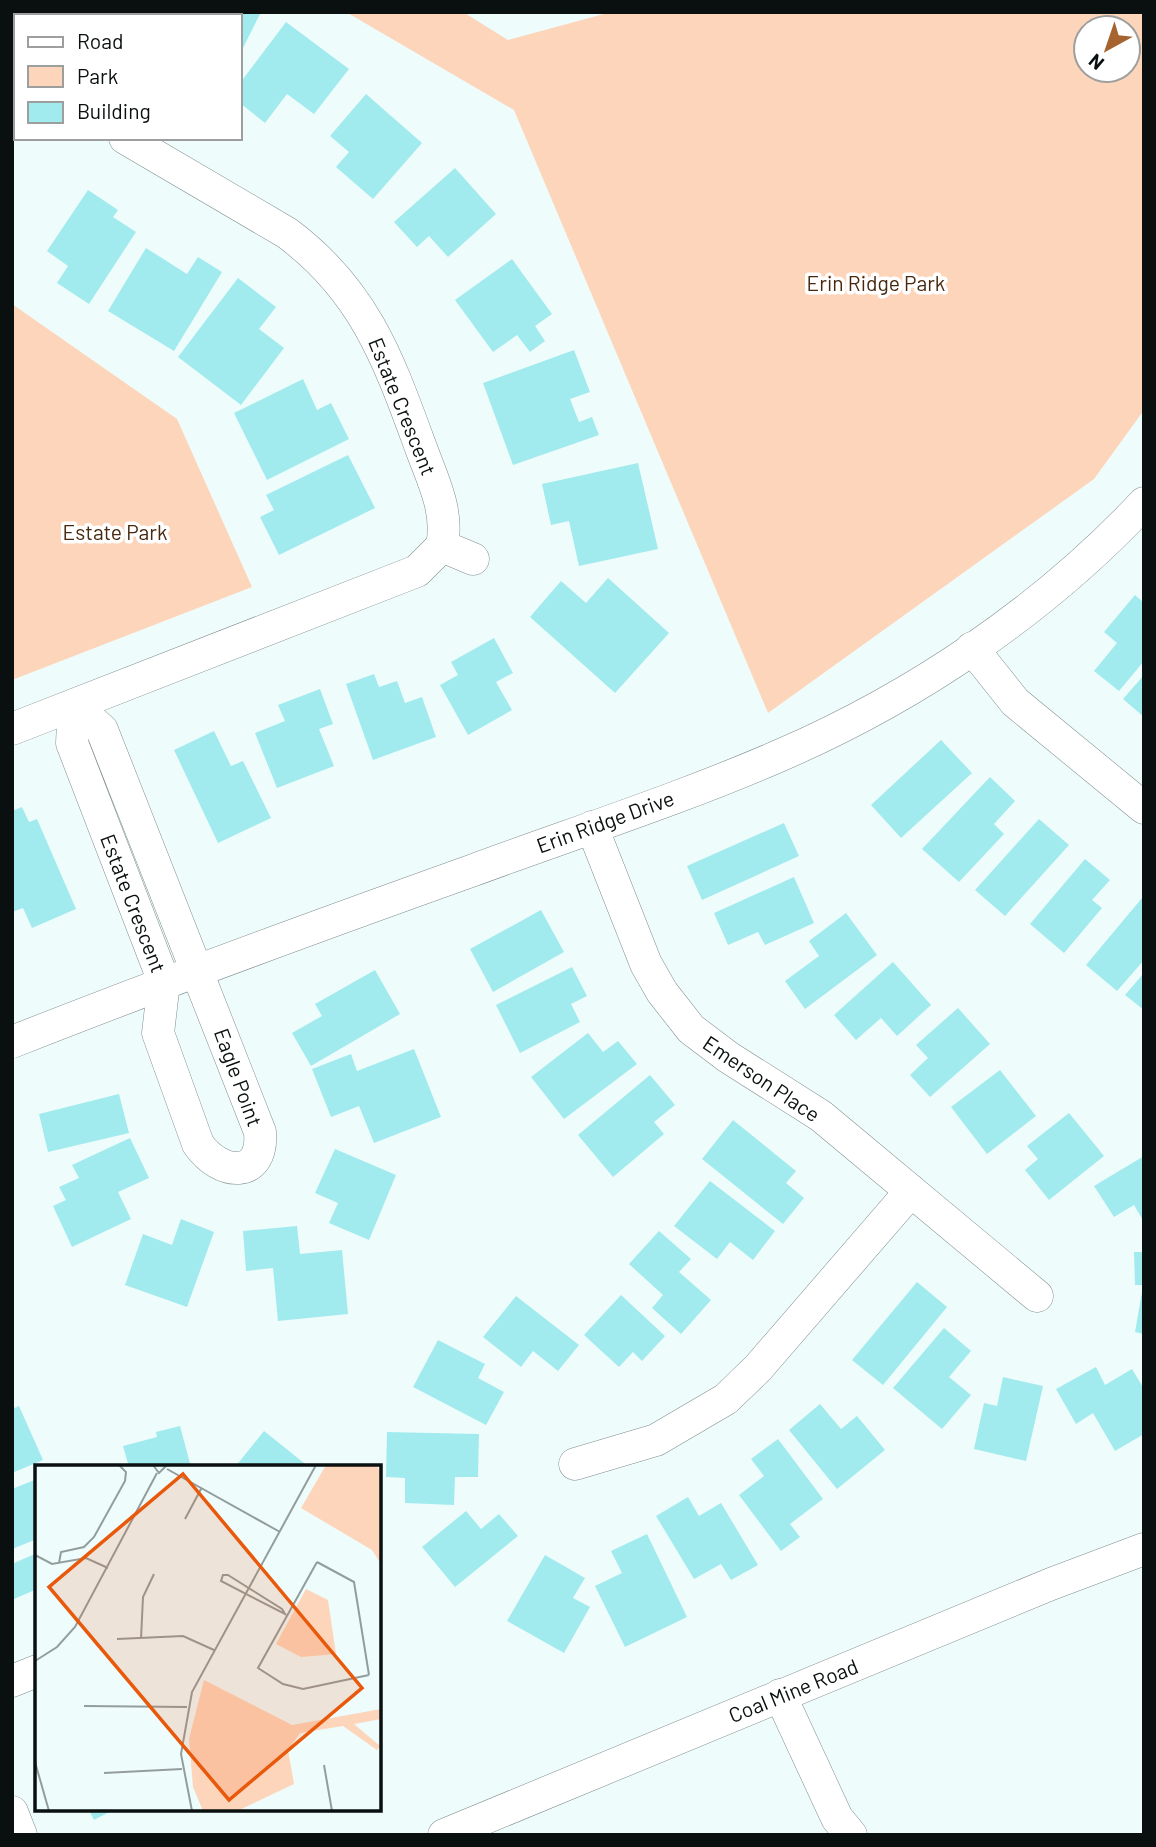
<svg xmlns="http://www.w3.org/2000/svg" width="1156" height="1847" font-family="Barlow,sans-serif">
<rect width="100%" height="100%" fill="#effcfc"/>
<g fill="#fdd5ba" fill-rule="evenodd">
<path d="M346,12h117l45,28 103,-28h533v398l-50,69 -326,234 -254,-603zM1086,28h42v42h-42z"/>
<path d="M12,304l165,115 75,168 -240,93z"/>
</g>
<g fill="#a1ebee">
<path d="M190,12h71l-21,42v-38h-52z"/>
<path d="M286,22l63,47 -35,45 -27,-20 -22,29 -25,-20v-20z"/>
<path d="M366,94l56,49 -49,56 -37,-32 13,-15 -19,-16z"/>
<path d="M455,168l41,46 -48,43 -19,-21 -12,11 -23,-25z"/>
<path d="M88,190l30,20 -5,7 23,15 -47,72 -32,-21 11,-17 -21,-15z"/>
<path d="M146,248l41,26 11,-17 24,15 -48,79 -66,-40z"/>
<path d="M512,259l40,55 -17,12 10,15 -15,11 -13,-17 -24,17 -38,-52z"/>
<path d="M238,278l38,29 -17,22 25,19 -43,57 -63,-48z"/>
<path d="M574,350l16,42 -20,7 9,23 13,-5 7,18 -86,30 -30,-82z"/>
<path d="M303,379l14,31 14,-7 18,36 -82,41 -33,-67z"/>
<path d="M348,455l27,53 -96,47 -19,-38 14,-7 -8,-15z"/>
<path d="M638,463l20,86 -79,17 -10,-45 -18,4 -9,-41z"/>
<path d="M608,578l61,55 -54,60 -85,-76 31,-36 25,22z"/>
<path d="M1135,595l9,8v58l-25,30 -25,-20 23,-28 -13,-11z"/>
<path d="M494,638l19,35 -17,9 16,28 -44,25 -28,-50 18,-10 -7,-13z"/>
<path d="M374,674l5,13 18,-6 8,22 17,-6 14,40 -63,23 -27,-76z"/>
<path d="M1144,675v42l-21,-18z"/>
<path d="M320,689l13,35 -14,5 15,37 -57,22 -22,-55 30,-12 -7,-16z"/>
<path d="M214,731l17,35 12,-5 28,57 -53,25 -44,-93z"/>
<path d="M941,740l31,33 -71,65 -30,-33z"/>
<path d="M990,777l25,24 -21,23 10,10 -45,48 -37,-33z"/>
<path d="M22,807l7,15 8,-3 39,90 -44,19 -9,-20 -11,4v-101z"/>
<path d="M1039,819l30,26 -64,71 -30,-26z"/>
<path d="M784,823l15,33 -97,44 -15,-34z"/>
<path d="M1085,859l25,21 -18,20 10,8 -38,45 -34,-29z"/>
<path d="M794,877l20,46 -49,22 -7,-13 -30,13 -14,-32z"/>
<path d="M1142,898l2,62 -27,31 -31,-26z"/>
<path d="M541,910l23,42 -71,40 -23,-43z"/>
<path d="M846,913l31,42 -72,54 -20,-28 34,-25 -10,-15z"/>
<path d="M893,962l38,43 -34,31 -16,-18 -25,22 -22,-25z"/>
<path d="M572,967l15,29 -16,8 9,18 -60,31 -24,-48z"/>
<path d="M375,970l25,44 -89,52 -19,-33 30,-17 -7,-12z"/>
<path d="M1144,973v37l-19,-15z"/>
<path d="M958,1008l32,36 -60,53 -20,-22 18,-17 -12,-13z"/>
<path d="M588,1033l15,19 15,-11 19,23 -73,55 -33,-42z"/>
<path d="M414,1049l27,68 -67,26 -15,-37 -28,11 -19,-48 39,-15 6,17z"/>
<path d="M1000,1070l36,46 -49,38 -36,-47z"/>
<path d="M650,1075l25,30 -21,17 10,12 -51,43 -35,-42z"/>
<path d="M119,1094l10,39 -81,19 -9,-38z"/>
<path d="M1069,1113l35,43 -55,44 -24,-30 13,-11 -11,-13z"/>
<path d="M733,1120l63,51 -10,12 18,15 -21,26 -81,-65z"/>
<path d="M130,1138l19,40 -31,14 13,27 -59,28 -19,-41 13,-6 -7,-13 20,-9 -7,-13z"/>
<path d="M335,1149l61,26 -27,65 -40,-17 9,-20 -23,-10z"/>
<path d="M1144,1156v66l-10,-17 -20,12 -20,-31z"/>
<path d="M710,1181l65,50 -22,29 -23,-18 -13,17 -43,-33z"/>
<path d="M181,1219l33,13 -27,75 -62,-22 18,-51 29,11z"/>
<path d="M297,1226l3,28 42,-4 6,64 -70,7 -5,-53 -27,3 -3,-40z"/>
<path d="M659,1231l32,28 -12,13 32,28 -30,34 -29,-26 11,-13 -34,-31z"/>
<path d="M1134,1252h10v33h-9z"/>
<path d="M917,1282l30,25 -64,78 -31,-25z"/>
<path d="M1142,1292l2,1v41l-9,-2z"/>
<path d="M621,1295l44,41 -23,25 -9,-9 -14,15 -35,-32z"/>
<path d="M516,1296l63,49 -21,26 -25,-20 -12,16 -38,-30z"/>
<path d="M944,1328l27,23 -22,26 22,18 -29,34 -49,-41z"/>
<path d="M438,1340l47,24 -7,14 26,14 -18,33 -73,-38z"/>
<path d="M1096,1367l9,18 27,-16 12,20v45l-29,17 -22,-38 -17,11 -20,-35z"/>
<path d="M1003,1377l40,9 -17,75 -52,-12 10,-46 13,3z"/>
<path d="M820,1404l21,25 16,-13 28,34 -48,39 -48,-59z"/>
<path d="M19,1406l24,54 -31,13v-64z"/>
<path d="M180,1426l11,41h-62l-6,-21 34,-9 -1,-5z"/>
<path d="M264,1431l45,36h-74z"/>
<path d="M387,1432l92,2 -1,43h-23l-1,28 -49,-2v-25l-19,-1z"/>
<path d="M778,1439l45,60 -33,25 10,13 -19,14 -42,-56 25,-19 -13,-17z"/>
<path d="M37,1479v60l-25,10v-60z"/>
<path d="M688,1497l11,19 22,-13 37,62 -27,15 -10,-16 -27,15 -38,-63z"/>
<path d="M466,1511l15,18 18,-15 19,22 -63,51 -33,-40z"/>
<path d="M647,1534l40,83 -62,30 -30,-61 27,-13 -11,-22z"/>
<path d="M37,1553v36l-23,10 -2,-35z"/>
<path d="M545,1555l40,23 -12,20 17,9 -26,46 -57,-32z"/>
<path d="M89,1810h24l-19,10z"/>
</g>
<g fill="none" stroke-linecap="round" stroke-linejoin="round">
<defs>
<g id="minor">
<path d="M12,74l4,2"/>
<path d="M442,546l31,13"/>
<path d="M972,648l43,54 129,106"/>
<path d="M74,705l28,25 158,402c4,48 -40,44 -62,12l-40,-111 6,-51 -92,-239z"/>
<path d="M12,729l405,-158 25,-25c7,-35 -9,-65 -21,-98 -32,-87 -56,-157 -134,-215l-162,-95"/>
<path d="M592,827l54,137 16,28 29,37 37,28 93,59 216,180"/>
<path d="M12,1042c152,-60 305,-116 459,-171 103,-38 209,-72 310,-116 134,-58 263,-145 363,-252"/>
<path d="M575,1464l81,-24 70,-41 32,-31 153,-177"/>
<path d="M12,1681l25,-10"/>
<path d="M780,1695l57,123 14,17"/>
<path d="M12,1812l9,23"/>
<path d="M444,1835l607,-251 93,-35"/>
</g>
</defs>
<use href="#minor" stroke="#828e8f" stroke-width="33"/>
<use href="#minor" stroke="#fff" stroke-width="32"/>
</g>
<g text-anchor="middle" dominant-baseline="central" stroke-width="7" stroke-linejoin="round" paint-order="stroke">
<g font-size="21" fill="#48280e" stroke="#fff">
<text x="876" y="282">Erin Ridge Park</text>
<text x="115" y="531">Estate Park</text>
</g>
<g font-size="21" fill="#0a0f0f" stroke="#fff">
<text transform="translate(403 406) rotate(68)">Estate Crescent</text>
<text transform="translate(605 821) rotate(-20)">Erin Ridge Drive</text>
<text transform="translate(134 903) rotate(69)">Estate Crescent</text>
<text transform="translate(239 1077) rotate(70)">Eagle Point</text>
<text transform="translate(762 1078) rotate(34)">Emerson Place</text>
<text transform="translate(793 1690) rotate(-22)">Coal Mine Road</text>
</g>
</g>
<g transform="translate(35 1465)">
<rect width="346" height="346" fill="#effcfc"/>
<path d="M291,0h50l5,7v92l-9,-14 -71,-42zM271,124l22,11 8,54 -35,3 -25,-13zM169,215l88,45 89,-16v10l-27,5 26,22 -3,4 -34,-24 -43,7 -12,17 6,34 -57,27h-34l-10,-24 -4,-48z" fill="#fdd5ba"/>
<path fill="none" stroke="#939d9d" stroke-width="2" d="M118,0l6,8 8,-8M132,4l113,63M150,54l16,-30M0,90l17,9 34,-6 22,10M282,97l-59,106 25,16 20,5 66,-14M282,97l37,20 15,93M24,98l2,-11 23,-5 10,-10 31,-56 1,-9 -7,-7M193,110l54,34 3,5 -64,-33 2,-6zM82,174l66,-3 31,14M106,174l2,-42 11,-23M0,196l22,-14 18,-20 82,-154M49,241l103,1M0,297l14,49M289,300l8,46M69,308l78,-4M157,346l-11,-57 11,-62 124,-227"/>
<path fill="#e8590c" fill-opacity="0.15" stroke="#e8590c" stroke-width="3.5" d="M148,9l179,214 -133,112 -180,-213z"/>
<rect width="346" height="346" fill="none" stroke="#0a0f0f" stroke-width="3.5"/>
</g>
<rect width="1156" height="1847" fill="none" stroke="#0a0f0f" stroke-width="28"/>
<rect x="14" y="14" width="228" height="126" fill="#ffffff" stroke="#9d9f9f" stroke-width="2"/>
<rect x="28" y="37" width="35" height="10" fill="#ffffff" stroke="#9d9f9f" stroke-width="2"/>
<text x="77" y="49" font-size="21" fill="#0a0f0f">Road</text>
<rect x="28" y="66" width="35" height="21" fill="#fdd5ba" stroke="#9d9f9f" stroke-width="2"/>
<text x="77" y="84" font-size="21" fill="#0a0f0f">Park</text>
<rect x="28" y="102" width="35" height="21" fill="#a1ebee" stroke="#9d9f9f" stroke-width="2"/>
<text x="77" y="119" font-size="21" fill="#0a0f0f">Building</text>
<g transform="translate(1107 49) rotate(220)"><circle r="33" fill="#ffffff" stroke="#9d9f9f" stroke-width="2"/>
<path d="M0-5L12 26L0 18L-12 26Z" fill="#a4632f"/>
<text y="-10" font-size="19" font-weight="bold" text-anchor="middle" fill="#0a0f0f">N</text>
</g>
</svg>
